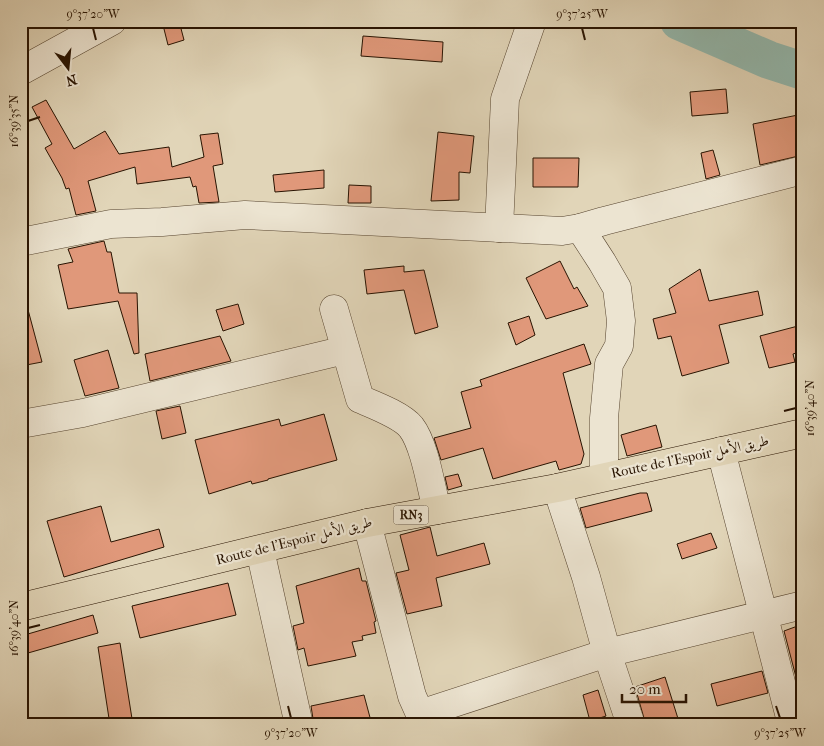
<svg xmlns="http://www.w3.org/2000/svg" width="824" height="746" font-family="'IM FELL French Canon',Amiri,serif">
<rect width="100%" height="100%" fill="#e1d5b8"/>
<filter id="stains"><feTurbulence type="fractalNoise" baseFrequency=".004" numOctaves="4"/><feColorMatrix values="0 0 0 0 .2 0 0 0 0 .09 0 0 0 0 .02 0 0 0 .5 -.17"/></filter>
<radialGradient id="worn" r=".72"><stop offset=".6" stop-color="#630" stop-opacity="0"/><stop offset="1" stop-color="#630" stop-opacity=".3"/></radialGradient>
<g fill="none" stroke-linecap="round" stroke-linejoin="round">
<path stroke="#94b9ae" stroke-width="38" d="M679,21l90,39 34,11"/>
</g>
<g fill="#e0987a" stroke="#281301">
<path d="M162,21h17l5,19 -16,5z"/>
<path d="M363,36l80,6 -1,20 -81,-6z"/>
<path d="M726,89l2,24 -36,3 -2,-24z"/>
<path d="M46,100l28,49 31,-18 14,23 50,-7 3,20 32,-10 -4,-22 18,-2 5,31 -10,2 6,36 -20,1 -3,-17 -3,1 -3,-10 -53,7 -2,-17 -47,14 8,30 -20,4 -7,-27 -3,1 -4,-11 -17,-30 7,-4 -20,-37z"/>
<path d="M803,114v41l-43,10 -7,-41z"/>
<path d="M438,132l36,4 -4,37 -11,-1v28l-28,1z"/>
<path d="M713,150l7,25 -14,4 -5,-26z"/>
<path d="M533,158h46l-1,29h-45z"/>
<path d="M324,170v18l-49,4 -2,-17z"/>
<path d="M349,185l22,1v17h-23z"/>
<path d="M104,241l3,11h4l8,41h18l2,60 -5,1 -16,-53 -50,8 -10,-44 15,-3 -5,-13z"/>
<path d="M560,261l14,28 3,-2 11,19 -42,13 -20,-41z"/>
<path d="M404,266v6l20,-2 14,57 -23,7 -11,-44 -37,4 -3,-24z"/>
<path d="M700,269l9,32 49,-10 5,24 -44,10 10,38 -47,13 -11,-40 -13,3 -5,-20 23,-6 -7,-24z"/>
<path d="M238,304l6,20 -21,7 -7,-21z"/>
<path d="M27,306l15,56 -21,4v-59z"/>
<path d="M529,316l6,19 -19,10 -8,-22z"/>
<path d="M798,326l5,25 -10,3 2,8 -26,6 -9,-32z"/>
<path d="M220,336l11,25 -81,20 -5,-27z"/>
<path d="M584,344l7,20 -28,9 21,81 -3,10 -22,6 -3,-9 -63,18 -10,-31 -42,12 -7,-22 37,-10 -10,-36 21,-6 -2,-6z"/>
<path d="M108,350l11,38 -34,8 -11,-36z"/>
<path d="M180,406l6,27 -24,6 -6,-28z"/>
<path d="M324,414l13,46 -69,19v1l-16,4 -1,-3 -42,13 -14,-54 84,-21 2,7z"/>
<path d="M656,425l6,22 -35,9 -6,-21z"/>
<path d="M458,474l4,12 -14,4 -3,-13z"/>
<path d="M640,493h7l5,18 -66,17 -6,-20z"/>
<path d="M101,506l10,36 48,-13 5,18 -100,30 -17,-56z"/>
<path d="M430,527l7,29 47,-13 6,21 -54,14 6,28 -35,8 -11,-41 13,-3 -9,-35z"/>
<path d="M711,533l6,15 -35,11 -5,-15z"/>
<path d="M359,568l3,13h4l10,40 -2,1 2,11 -14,3 1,4 -11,2 4,14 -48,10 -4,-18 -6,2 -5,-24 11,-3 -8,-37z"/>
<path d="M228,583l8,32 -96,23 -8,-32z"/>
<path d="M93,615l5,18 -77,22v-19z"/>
<path d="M803,624v80l-19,-73z"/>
<path d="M120,643l13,82h-23l-12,-78z"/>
<path d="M762,671l6,22 -51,13 -6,-22z"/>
<path d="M665,677l15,48h-34l-11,-38z"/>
<path d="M598,690l8,26 -16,5 -7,-26z"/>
<path d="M364,695l8,30h-58l-3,-19z"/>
</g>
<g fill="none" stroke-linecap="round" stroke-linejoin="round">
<defs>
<g id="minor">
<path d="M21,71l91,-50"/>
<path d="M499,228l6,-129 27,-78"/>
<path d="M580,228l22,34 15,26 4,33 -2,25 -10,18 -5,54v58"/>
<path d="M21,242l90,-18 51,-2 83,-7 317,16 18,-3 24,-7 199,-51"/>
<path d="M334,309l26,90c14,6 41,16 51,28 14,18 20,61 26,83"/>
<path d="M21,424l62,-11 262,-63"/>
<path d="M721,451l71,274"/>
<path d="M557,488l29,89 21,76 24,72"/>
<path d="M367,523l45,173 8,18 187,-61 196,-48"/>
<path d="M260,550l39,175"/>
</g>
<path id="highway" d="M21,607l346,-84 190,-35 246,-55"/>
</defs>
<use href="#minor" stroke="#56442f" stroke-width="29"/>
<use href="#highway" stroke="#281301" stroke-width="29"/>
<use href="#minor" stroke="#ece4d1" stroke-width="28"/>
<use href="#highway" stroke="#e1d5b8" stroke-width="28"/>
</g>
<path fill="none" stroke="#281301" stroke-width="2" d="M93,28l3,12M582,28l3,12M28,121l12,-4M784,411l12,-3M28,628l12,-3M288,706l3,12M776,706l4,12"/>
<g text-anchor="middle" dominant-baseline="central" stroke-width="4.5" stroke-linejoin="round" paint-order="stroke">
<rect fill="#ece4d1" stroke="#63523f" stroke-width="1" x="393.5" y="505.5" width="35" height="19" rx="4"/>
<g font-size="12" font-weight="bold" fill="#281301">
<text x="411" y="515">RN3</text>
</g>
<g font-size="14" fill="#281301" stroke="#ece4d1">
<text transform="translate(690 457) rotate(-12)">Route de l’Espoir طريق الأمل</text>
<text transform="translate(294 541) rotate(-14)">Route de l’Espoir طريق الأمل</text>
</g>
</g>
<rect width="824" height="746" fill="none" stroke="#e1d5b8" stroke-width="55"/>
<g transform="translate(68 68) rotate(164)" stroke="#ece4d1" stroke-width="4" paint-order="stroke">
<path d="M0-4L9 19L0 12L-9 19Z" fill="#281301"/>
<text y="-8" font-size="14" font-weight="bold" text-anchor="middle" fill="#281301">N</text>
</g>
<path d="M622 694v8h64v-8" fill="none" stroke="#281301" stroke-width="2.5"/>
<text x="629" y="694" font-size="15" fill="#281301" stroke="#ece4d1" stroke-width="4" paint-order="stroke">20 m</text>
<rect x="28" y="28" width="768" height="690" fill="none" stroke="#281301" stroke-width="2"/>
<g font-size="12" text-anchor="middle" fill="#281301">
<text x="93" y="18">9°37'20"W</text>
<text x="582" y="18">9°37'25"W</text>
<text transform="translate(14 121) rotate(-90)" y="4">16°39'35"N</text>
<text transform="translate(810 408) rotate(-90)" y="4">16°39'40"N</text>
<text transform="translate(14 628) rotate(-90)" y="4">16°39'40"N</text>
<text x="291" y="737">9°37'20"W</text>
<text x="780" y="737">9°37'25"W</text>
</g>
<rect width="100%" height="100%" filter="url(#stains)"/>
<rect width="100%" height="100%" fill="url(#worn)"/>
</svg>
